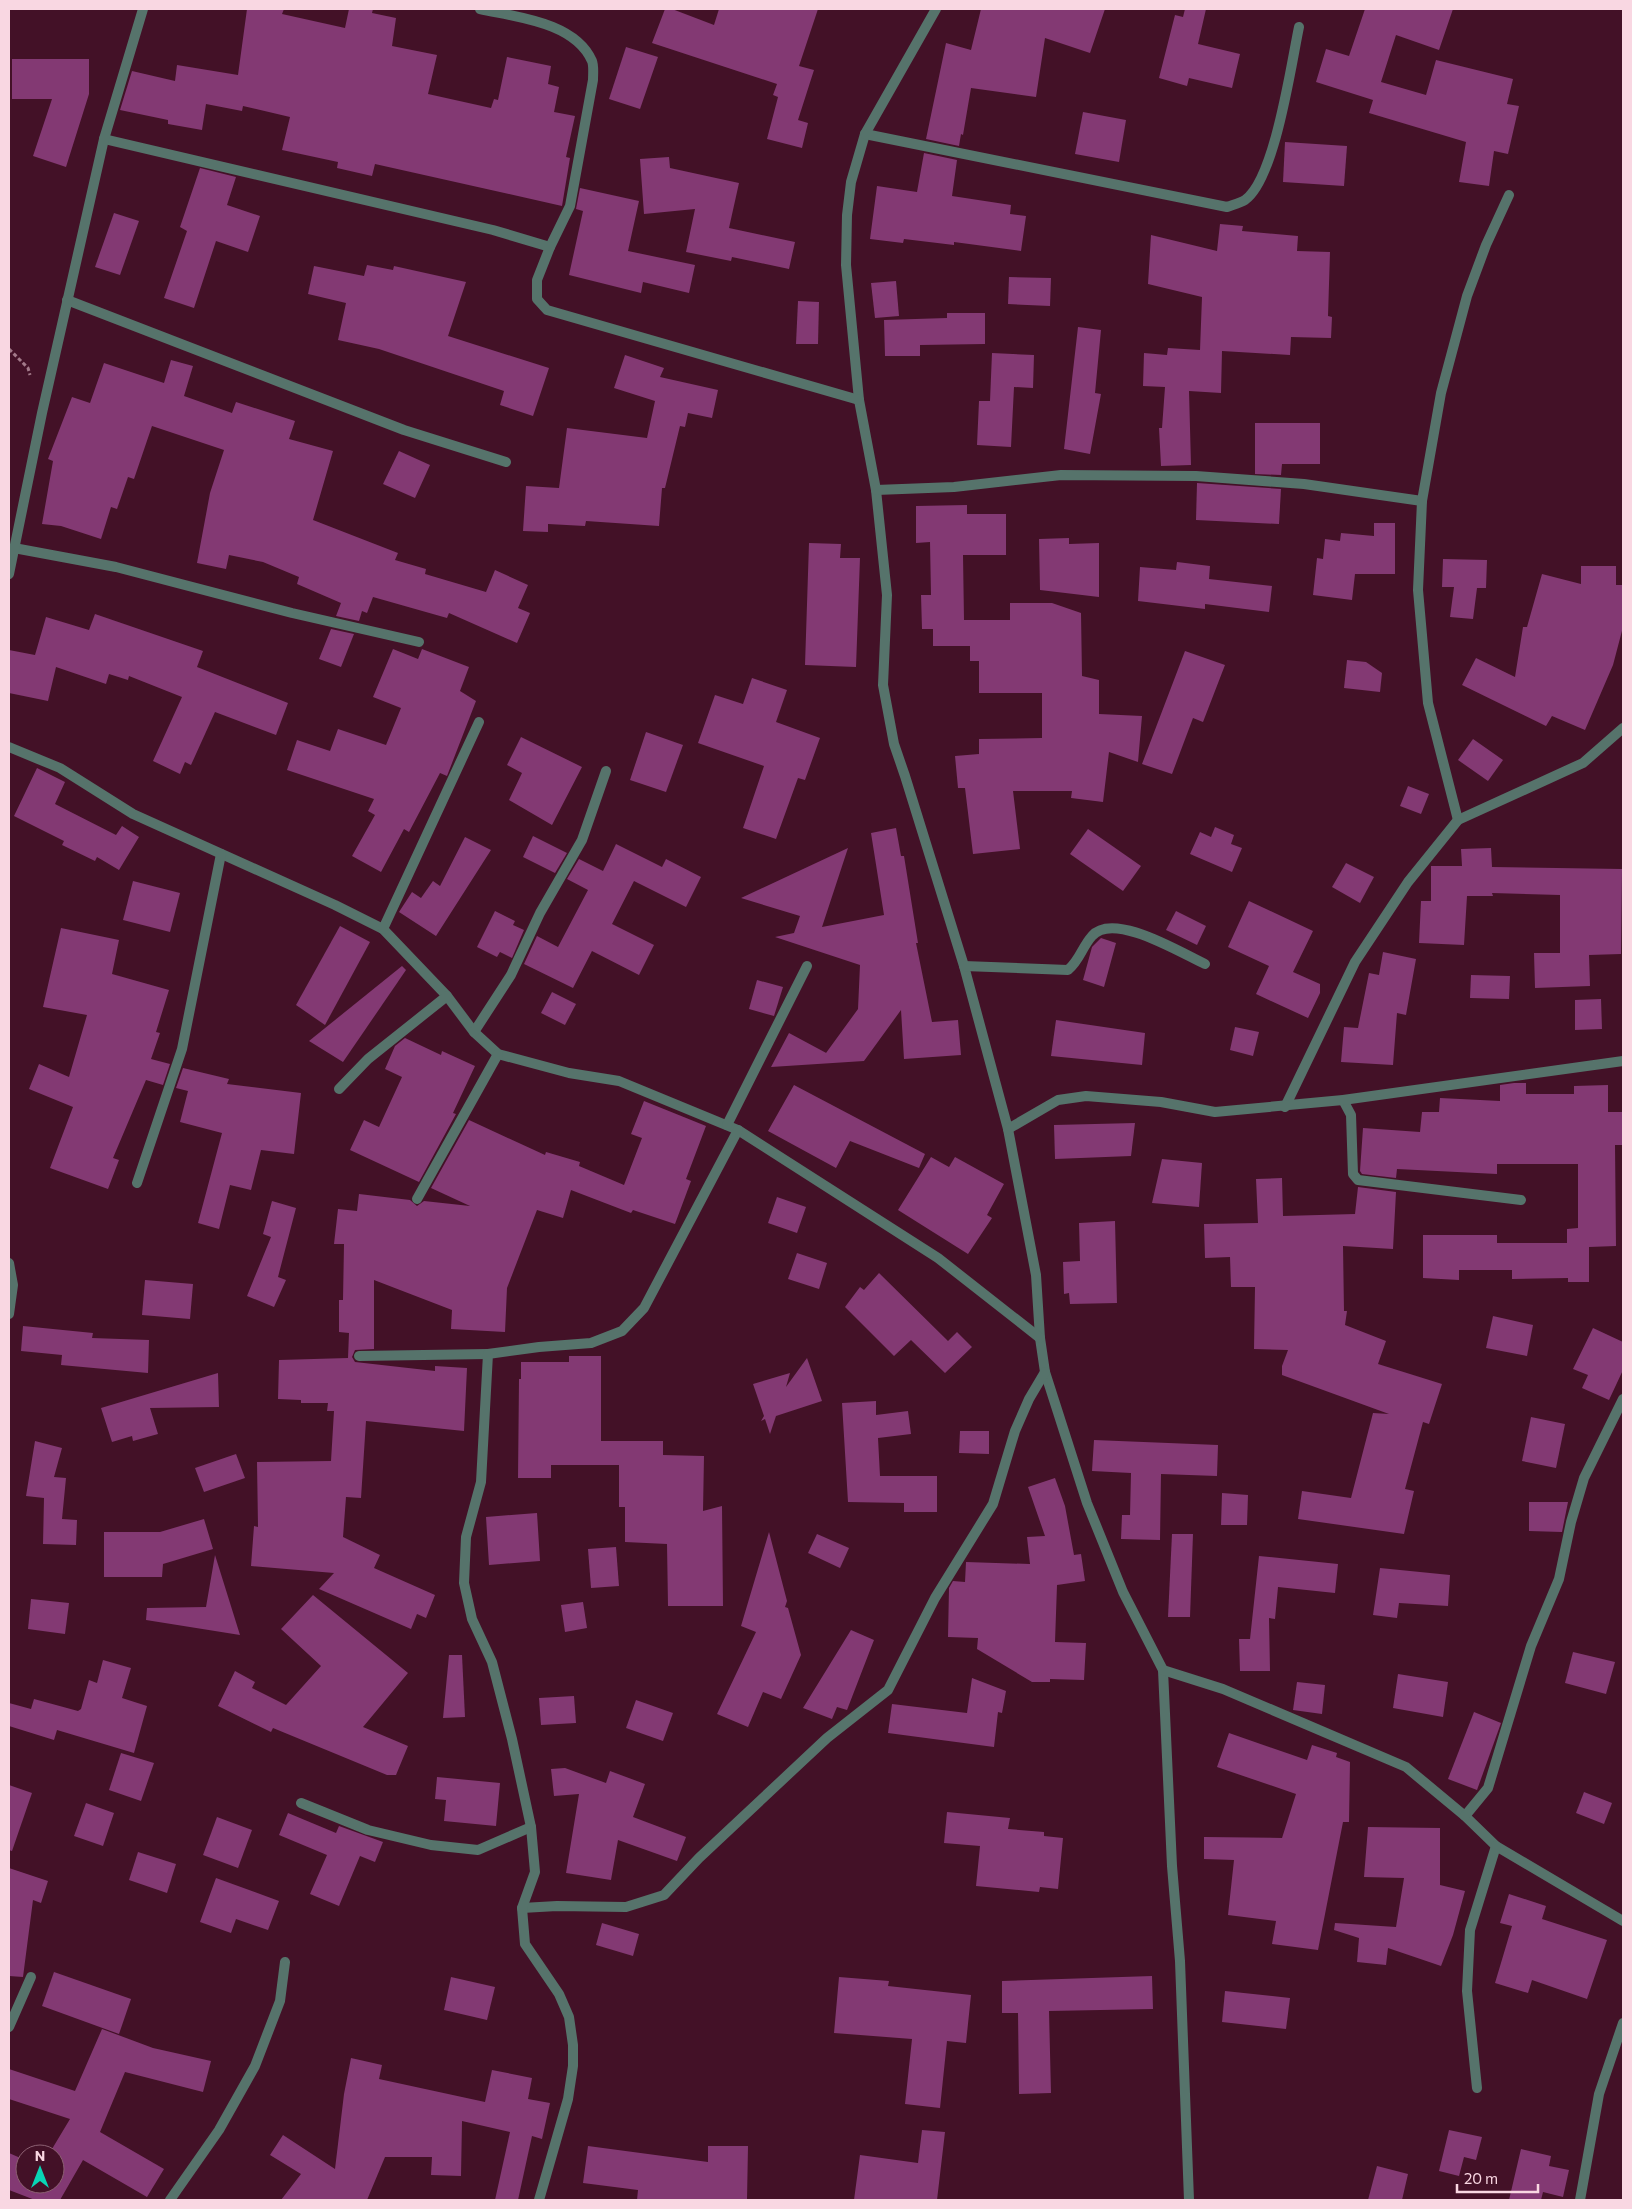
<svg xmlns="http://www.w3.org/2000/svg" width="1632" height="2209" font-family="Commissioner,sans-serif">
<rect width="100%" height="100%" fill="#431127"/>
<g fill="#833973">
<path d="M247,9h37l-2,5 63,14 4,-19h24l-1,4 24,5 -4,28 45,9 -9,39 63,14 3,-9 4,1 9,-43 44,9 -3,18 11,3 -5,25 21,4 -9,41 4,1 -8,48 -187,-42 -3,12 -35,-8 1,-6 -56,-12 8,-33 -47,-11 -1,5 -36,-7 -4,26 -34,-6v-4l-48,-10 12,-39 43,10 2,-16 61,10z"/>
<path d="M665,9h7l42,16 5,-16h99l-19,57 15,4 -16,50 10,3 -6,25 -35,-9 11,-42 -5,-2 4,-11 -125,-41z"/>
<path d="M981,9h124l-15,44 -45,-15 -9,59 -65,-9 -8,47 -2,-1 -2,12 -33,-7 20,-96 25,7z"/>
<path d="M1185,9h21l-8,35 42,10 -8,34 -43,-10 -2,8 -28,-8 16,-63 8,2z"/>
<path d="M1365,9h88l-14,41 -43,-15 -15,47 45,13 10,-35 77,19 -6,25 12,2 -11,48 -14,-3 -5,35 -30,-4 7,-40 -97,-29 4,-13 -57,-18 10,-33 23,7z"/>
<path d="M626,47l32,10 -18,52 -31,-10z"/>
<path d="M12,59h77v35l-23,73 -33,-11 19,-57h-40z"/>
<path d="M1083,112l43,8 -7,42 -44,-8z"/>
<path d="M1285,142l62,4 -3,40 -61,-4z"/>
<path d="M924,153l33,7 -5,36 59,9 -1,9 16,2 -5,35 -67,-9v3l-50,-6 -1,4 -33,-4 7,-53 40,6z"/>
<path d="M669,157l1,11 69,15 -10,45 66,14 -6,27 -57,-12 -1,4 -45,-9 9,-43 -51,5 -4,-55z"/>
<path d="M200,168l36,9 -9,28 33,11 -12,36 -32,-11 -22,67 -30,-10 23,-67 -7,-4z"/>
<path d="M580,188l59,13 -11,50 67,14 -6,28 -46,-11 -2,11 -72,-18 14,-64 -7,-2z"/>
<path d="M114,213l25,8 -19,54 -25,-8z"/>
<path d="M1220,224l23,2 -1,5 56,5 -1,15 33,1 -2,64 4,1 -1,21 -40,-1 -1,18 -68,-4 -1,42 -32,-2 2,74 -30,1 -2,-38h3l3,-41 -22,-1 1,-33 23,2 1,-7 32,2 2,-53 -54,-13 3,-49 66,16z"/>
<path d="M367,265l26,5 1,-4 72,16 -18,54 101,32 -16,48 -33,-11 4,-14 -125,-42 -41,-9 8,-37 -38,-9 6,-28 50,10z"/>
<path d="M1009,277l42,1 -1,28 -42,-2z"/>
<path d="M896,281l3,35 -24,2 -4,-35z"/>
<path d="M798,301l21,1 -1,42h-22z"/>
<path d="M947,313h38v31l-65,1v11h-35l-1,-36 63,-2z"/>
<path d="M1078,327l23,3 -6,63 6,1 -11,60 -26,-5z"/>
<path d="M992,353l42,2 -1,33 -19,-1 -3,60 -34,-2 2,-44h11z"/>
<path d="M625,355l39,13 -4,9 58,13 -6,28 -24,-5 -3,14 -5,-1 -15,62h-3l-3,38 -73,-5 -1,5 -37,-2v8l-25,-1 3,-45 33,2 8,-60 80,10 8,-37 -41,-13z"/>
<path d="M171,360l22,6 -9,30 48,17 4,-11 59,19 -6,18 44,12 -20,69 85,33 -3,7 31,9 -1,5 61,18 9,-22 33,15 -10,23 12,5 -13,30 -68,-30 -2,5 -74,-21 -6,16 -5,-2 -3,10 -23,-5 5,-13 -44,-19 2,-7 -36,-15 -34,-7 -3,14 -29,-6 13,-70 14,-43 -72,-24 -18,53 -6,-2 -11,32 -6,-2 -10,32 -40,-13 -19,-2 11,-63 -5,-2 24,-62 18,6 14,-40 60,20z"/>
<path d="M1255,423h65v41h-38l-1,11 -26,-1z"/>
<path d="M399,451l31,14 -15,33 -32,-14z"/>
<path d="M1197,483l84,6 -2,35 -83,-4z"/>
<path d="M967,505v9h39v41h-43l1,65h46v-17h42l29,10 1,63 17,4v34l43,2 -4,46 -29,-10 -6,50 -32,-4 1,-7h-59l7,58 -47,5 -8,-66h-7l-3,-32 24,-2v-15l63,-1v-45h-63v-32h-9v-15h-37v-17h-11l-1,-34h10l-1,-53 -14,1v-37z"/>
<path d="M1374,523h21v51h-40l-3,26 -39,-5 4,-37 6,1 2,-20 15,2 1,-8 33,3z"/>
<path d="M1069,538v6l30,-1v54l-59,-7 -1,-51z"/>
<path d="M809,543l32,1 -1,14h20l-4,109 -51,-2z"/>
<path d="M1443,559l44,1 -1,28h-9l-4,31 -23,-2 4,-30h-12z"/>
<path d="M1177,562l33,4 -1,13 63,7 -3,26 -64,-8v5l-67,-8 2,-34 36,3z"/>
<path d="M1581,566h35v19h7v42l-10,38 -28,65 -33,-14 -6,10 -84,-41 14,-27 39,19 8,-50h4l15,-53 39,10z"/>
<path d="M95,614l108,37 -6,16 91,36 -12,32 -61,-23 -24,53 -6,-3 -5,12 -27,-13 29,-64 -53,-21 -1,4 -19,-6 -3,10 -50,-17 -8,34 -39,-8v-43l26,5 11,-38 43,13z"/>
<path d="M331,629l23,5 -13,33 -22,-8z"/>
<path d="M393,649l25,10 4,-10 47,18 -9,24 16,10 -29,75 -7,-3 -31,59 -5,-3 -23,43 -29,-16 23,-41 -7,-4 6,-12 -87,-29 10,-30 33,11 8,-22 48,16 15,-37 -28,-11z"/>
<path d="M1185,651l40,14 -22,57 -10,-4 -21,56 -30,-10z"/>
<path d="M1347,660l19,2 16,11 -2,19 -36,-4z"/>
<path d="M752,678l35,12 -11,32 44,16 -15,42 -7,-2 -22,61 -33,-11 21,-62 -66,-23 17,-48 28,9z"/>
<path d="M646,732l37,13 -17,47 -36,-12z"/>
<path d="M521,737l61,30 -30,58 -43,-25 13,-27 -15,-8z"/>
<path d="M1473,739l30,21 -15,21 -30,-21z"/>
<path d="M37,768l28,14 -10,22 61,31 6,-9 17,11 -20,33 -22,-13 -2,4 -33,-16 2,-4 -50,-25z"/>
<path d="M1408,786l21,8 -8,20 -21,-8z"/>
<path d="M1215,827l19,8 -3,9 11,4 -10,24 -42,-18 10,-22 11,5z"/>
<path d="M896,828l5,28h3l14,87h-2l16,79 26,-2 3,35 -57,4 -3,-49 -37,51 -93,6 18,-34 41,22 -4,-2 32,-44 2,-44 -85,-28 19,-4 6,-17 -59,-18 107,-50 -26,79 62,-12 -13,-82z"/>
<path d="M1088,829l53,37 -18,25 -53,-37z"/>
<path d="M533,836l34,17 -12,20 -32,-16z"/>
<path d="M465,837l26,13 -55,86 -37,-24 13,-20 9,6 12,-17 7,5z"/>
<path d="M616,844l46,23 4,-8 35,18 -15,30 -52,-26 -22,43 42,21 -15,30 -47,-24 -19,37 -49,-24 13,-28 21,11 30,-57 -21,-11 12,-20 24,12z"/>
<path d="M1491,848l1,19 130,2 -1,85 -32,1 1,31 -55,2 -1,-35h26v-58l-68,-2 1,3h-26l-3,49 -45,-2 2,-42h10v-35h31l-1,-17z"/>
<path d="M1346,863l28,14 -14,26 -28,-16z"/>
<path d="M133,881l47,12 -10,39 -47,-12z"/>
<path d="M1249,901l64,30 -20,41 27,12v9l-12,25 -52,-24 13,-28 -41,-19z"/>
<path d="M495,911l20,10 -2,4 11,5 -12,28 -12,-6 -3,5 -20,-10z"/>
<path d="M1176,911l30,15 -9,19 -31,-15z"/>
<path d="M340,926l30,16 -45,83 -29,-20z"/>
<path d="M61,928l58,12 -7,34 57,16 -13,42 4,1 -9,26 19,5 -7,21 -17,-5 -33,78 6,2 -11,29 -58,-21 23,-61 -44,-18 10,-25 30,13 18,-62 -44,-8z"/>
<path d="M1101,938l15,5 -12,44 -21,-7 9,-33z"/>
<path d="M1383,952l33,7 -10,56 -9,-2 -4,52 -52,-3 3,-35 14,1 11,-55 10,2z"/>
<path d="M402,966l4,4 -63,92 -34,-21z"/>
<path d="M1471,975l39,1 -1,23 -39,-1z"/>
<path d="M757,980l26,7 -9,29 -25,-7z"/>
<path d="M552,992l24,12 -11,21 -24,-12z"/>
<path d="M1601,999l1,30 -27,1v-30z"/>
<path d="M1056,1020l89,13 -3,32 -91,-9z"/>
<path d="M1235,1027l24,5 -6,24 -23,-6z"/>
<path d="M405,1038l36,17 1,-4 33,15 -22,47 3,1 -37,68 -69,-32 14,-30 15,7 23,-50 -17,-8 10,-23z"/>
<path d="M183,1068l46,11 -2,5 74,9 -7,61 -33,-4 -10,40 -21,-5 -11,44 -21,-6 24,-90 -42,-11 8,-31 -12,-3z"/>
<path d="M1514,1083h12v11h48v-8l34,-1v27h15v33h-8l1,101 -27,1v35h-21v-4l-56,1v-9h-53v10l-36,-2v-43h74v8h70v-14l11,-1v-64h-81v10l-100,-5 -1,9 -34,-4 -2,-3 3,-43 57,4 2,-20h17l1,-14 60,3v-16z"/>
<path d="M794,1085l131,69 -6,14 -69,-27 -14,27 -68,-37z"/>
<path d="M644,1101l62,25 -20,53 5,2 -16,43 -42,-14 -2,3 -60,-23 -8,28 -26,-8 -30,78 -2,44 -54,-3 1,-19 -78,-30v69l-19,1 -3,7 3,5 80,9v-5l32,2 -3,63 -98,-10 -5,77 -15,-1 -3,40 37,18 -6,13 61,27 -9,23 -9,-4 -6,15 -92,-40 15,-16 -83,-7 3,-40 4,1 -1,-65 74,-1 3,-50h-7l1,-8h-27v-3l-23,-1 1,-39 69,-2 1,-25 -10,-1v-32h4l1,-56h-10l4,-35 19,2 2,-17 51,6 7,6 7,-5 46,5 -39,-18 38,-68 76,35 1,-3 34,10 -1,4 45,19 18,-47 -11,-4z"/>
<path d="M1135,1123l-4,33 -76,3 -1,-34z"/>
<path d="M931,1157l18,10 6,-10 49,27 -17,31 5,3 -24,36 -70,-44z"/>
<path d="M1162,1159l40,4 -3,44 -47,-4z"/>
<path d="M1282,1178l1,38 72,-2 3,-27 38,5 -3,57 -50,-3 1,65h3l-2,14 41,16 -8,23 64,20 -13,40 -6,-2 -18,67 9,2 -10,43 -106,-15 4,-28 49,7 22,-85 16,1 -107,-39v-9l6,-16 -34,-1 1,-62h-24l-1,-30 -25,1 -1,-34 54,-1 -2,-44z"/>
<path d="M777,1197l29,10 -9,26 -29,-10z"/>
<path d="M272,1201l24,7 -18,69 8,3 -12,27 -27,-11 24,-59 -8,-3z"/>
<path d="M1115,1221l2,82 -47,1 -1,-11 -5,1 -1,-32 17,-1 -1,-38z"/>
<path d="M797,1253l30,10 -8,26 -31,-10z"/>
<path d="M879,1273l69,68 9,-9 15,15 -27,26 -34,-33 -17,16 -49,-49 15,-20 4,3z"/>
<path d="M145,1280l48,4 -3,35 -48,-4z"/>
<path d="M1493,1316l40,9 -6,31 -41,-8z"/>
<path d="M23,1326l70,7 -1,5 57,2 -1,33 -87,-8 1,-10 -41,-4z"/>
<path d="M1593,1328l30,14v28l-14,30 -27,-12 6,-13 -15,-6z"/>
<path d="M569,1356h32v85h62v14l41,1 -1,55 19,-5 1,100h-55l-1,-62 -42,-2v-35h-6v-42h-68v13h-33l1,-99h2v-17h48z"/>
<path d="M807,1358l15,43 -46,15 -6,18 -5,-15 -4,2 3,-5 -11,-32 37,-11 -4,14z"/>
<path d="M218,1373l1,34 -69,1 8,26 -25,7 -1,-5 -20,6 -11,-34z"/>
<path d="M876,1401v14l32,-4 3,23 -33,4 2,38h57v36h-33v-9l-56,-1 -6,-99z"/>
<path d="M1531,1417l34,7 -9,44 -34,-7z"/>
<path d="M960,1431h29v23l-30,-1z"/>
<path d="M1094,1440l124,5 -1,31 -56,-2 -1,66 -39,-1 1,-24h8l1,-42 -39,-2z"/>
<path d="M35,1441l27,7 -8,29 12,1 -4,41 15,1 -1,25 -33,-1 1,-46 -18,-2z"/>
<path d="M236,1454l9,24 -41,14 -9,-24z"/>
<path d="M1055,1478l10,28 9,49 7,-1 4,27 -28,4 -2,57 31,1 -2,37 -34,-1v3h-18l-55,-33 1,-11 -30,-1 1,-49 4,-7 12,1 1,-20 64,2 -3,-27 18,-1 -17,-49z"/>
<path d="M1222,1493l26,2 -1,30h-26z"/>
<path d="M1529,1502h39l-6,30 -33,-1z"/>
<path d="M537,1513l3,48 -51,4 -3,-48z"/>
<path d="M204,1519l9,30 -50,15 -1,13h-58v-45h56z"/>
<path d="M769,1532l18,69 -2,6 3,1 13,47 -20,44 -18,-7 -15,35 -31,-13 39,-82 -15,-6z"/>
<path d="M817,1534l32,14 -9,20 -32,-15z"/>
<path d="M1172,1534h21l-3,83h-22z"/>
<path d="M616,1547l3,39 -28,2 -3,-39z"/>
<path d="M215,1555l25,80 -94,-15 1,-12 59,-1z"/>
<path d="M1259,1556l79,8 -3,29 -57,-6 -3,32 -6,-1 1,53h-30l-1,-32h11z"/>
<path d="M1380,1568l70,7 -2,31 -49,-3 -2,15 -24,-3z"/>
<path d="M313,1595l95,78 -45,54 45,19 -12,29h-9l-114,-47 -2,4 -53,-26 17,-35 20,11 -3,6 34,17 35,-39 -40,-37z"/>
<path d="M31,1599l38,4 -4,31 -37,-5z"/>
<path d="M583,1602l4,26 -22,4 -4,-27z"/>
<path d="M851,1630l23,10 -27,70 -10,-3 -5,12 -29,-11z"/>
<path d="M1573,1652l42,10 -9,32 -41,-11z"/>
<path d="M449,1655h13l3,62 -22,1z"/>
<path d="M103,1660l28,8 -9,30 25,8 -13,47 -77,-23 -3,10 -45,-14v-23l22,6 3,-10 44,12 3,-2 8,-29 8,3z"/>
<path d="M1398,1674l50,8 -5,35 -50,-9z"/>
<path d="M972,1678l34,13 -4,22 -4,-1 -4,35 -106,-14 4,-29 75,9z"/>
<path d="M1297,1682l28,3 -3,29 -29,-4z"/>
<path d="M574,1696l2,27 -35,2 -2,-27z"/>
<path d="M636,1700l37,13 -10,28 -37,-13z"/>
<path d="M1474,1712l27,11 -24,67 -29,-11z"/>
<path d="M1229,1733l78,27 5,-15 25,8 -1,4 14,5 -1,60h-6l-25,128 -46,-6 4,-23 -48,-6 6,-55 -30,-1v-22l78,1 14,-44 -79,-27z"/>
<path d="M121,1753l33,10 -13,38 -32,-11z"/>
<path d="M565,1768l41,15 4,-12 35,13 -12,33 53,20 -9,24 -59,-21 -7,40 -45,-7 13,-79 -25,2 -3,-27z"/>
<path d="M437,1777l63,6 -4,43 -52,-5 2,-21 -11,-1z"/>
<path d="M9,1785l23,8 -20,58 -3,-1z"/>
<path d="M1584,1792l28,11 -8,21 -28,-11z"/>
<path d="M86,1803l28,10 -11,33 -29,-10z"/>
<path d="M947,1812l63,6 -2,11 36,3v4l19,2 -5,51 -18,-2 -1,5 -63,-6 4,-40 -36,-3z"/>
<path d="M288,1813l48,20 3,-7 44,16 -8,20 -15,-6 -21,50 -29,-12 17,-39 -48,-20z"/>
<path d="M217,1817l35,13 -14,38 -35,-13z"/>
<path d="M1368,1827l72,1v57l25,6 -12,44 -12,31 -53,-18 -2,17 -29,-3 2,-24 -25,-8 1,-7 61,4 8,-49 -40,-1z"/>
<path d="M138,1852l38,12 -9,29 -38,-13z"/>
<path d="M9,1868l39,13 -7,22 -8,-3 -10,77 -14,-1z"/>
<path d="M216,1878l63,23 -11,29 -32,-11 -5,14 -31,-11z"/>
<path d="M1509,1894l37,12 -4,13 65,21 -20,59 -55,-19 -4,13 -33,-10 17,-57 -12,-3z"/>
<path d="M602,1923l37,11 -6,22 -37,-11z"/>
<path d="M54,1972l77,27 -12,35 -77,-28z"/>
<path d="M1152,1976l1,33 -104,2 2,82 -32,1 -1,-81h-16v-32z"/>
<path d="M451,1977l44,10 -8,33 -43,-10z"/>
<path d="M839,1977l50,4 -1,5 83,9 -5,48 -19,-2 -7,67 -35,-4 7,-65 -78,-6z"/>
<path d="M1225,1991l65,7 -4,31 -64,-7z"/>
<path d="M102,2029l51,19 58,13 -8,31 -78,-20 -25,60 64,37 -17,28 -64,-37 -23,40h-25l-26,-10v-37l16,7v24h30v-30h-6l21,-35 -61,-20v-30l66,22z"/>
<path d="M351,2058l31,7 -3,14 106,23 7,-32 40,8 -4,21 22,4 -8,36 -10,-3 -14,64h-23l15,-68 -48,-11 -1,55 -30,-1 1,-18h-47l-18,43h-86l20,-26 -31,-19 13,-20 52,34 9,-75z"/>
<path d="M922,2130l23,2 -8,68h-83l6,-45 58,8z"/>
<path d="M1449,2130l33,7 -6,23 -12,-3 -5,19 -20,-5z"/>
<path d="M588,2146l120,16v-16h40l-1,54h-110l1,-10 -55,-7z"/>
<path d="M1521,2149l30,7 -2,10 20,4 -6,27 -20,-5 -2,8h-32z"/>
<path d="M1377,2166l31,8 -6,26h-34z"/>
</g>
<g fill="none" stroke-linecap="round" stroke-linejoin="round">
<path stroke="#a37a8a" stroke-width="3" stroke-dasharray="4 2.5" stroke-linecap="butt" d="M9,349l19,19 2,7"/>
<path stroke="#56736b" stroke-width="10" d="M9,2027l22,-50"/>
<g stroke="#56736b" stroke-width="10">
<path d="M480,9c36,8 95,13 112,52 2,5 1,13 1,19l-23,126 -20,41"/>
<path d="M936,9l-71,125 -14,48 -4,33 -1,50 13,135 17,90 11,105 -4,90 11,59 11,32 59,190 44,163 28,146 4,63 5,34 42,131 36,89 40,78 9,196 8,95 9,239"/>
<path d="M865,134l362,73c5,-2 13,-4 18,-7 30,-21 46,-135 54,-173"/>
<path d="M104,139l389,91 57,17 -13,33v19l10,11 312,90"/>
<path d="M67,300l337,130 102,32"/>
<path d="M876,490l78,-3 107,-12 135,1 108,8 118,17"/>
<path d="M14,548l102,19 176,46 127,29"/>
<path d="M9,574l33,-161 62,-274 39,-130"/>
<path d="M9,747l51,21 73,46 202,91 48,24 64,67 27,36 24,22 71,19 50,8 119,49 200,128 102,80"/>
<path d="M1458,820l-30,-117 -10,-113 4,-89 19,-108 26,-97 19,-51 23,-50"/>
<path d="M383,929l96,-207"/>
<path d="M964,966l104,4c12,-10 14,-23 24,-34 21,-25 89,17 113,28"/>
<path d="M474,1032l37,-57 29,-62 42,-73 24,-69"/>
<path d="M339,1089l29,-30 79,-63"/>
<path d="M1343,1100l8,15 2,59 5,6 163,20"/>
<path d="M1285,1107l70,-145 53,-80 50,-62 125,-57 40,-35"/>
<path d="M727,1125l80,-159"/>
<path d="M1008,1129l50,-29 28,-4 75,6 54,10 128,-12 280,-39"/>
<path d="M137,1183l45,-134 39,-195"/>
<path d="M417,1199l81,-145"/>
<path d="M9,1263l4,22 -4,29"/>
<path d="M359,1356l129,-2"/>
<path d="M1163,1670l60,19 183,78 59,49 31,30 127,75"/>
<path d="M301,1803l67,27 63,15 47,5 53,-23"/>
<path d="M1465,1816l23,-28 43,-142 28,-67 12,-57 13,-44 39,-79"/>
<path d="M522,1908l35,-2 69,1 38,-12 35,-37 128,-120 61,-48 47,-92 58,-94 22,-73 14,-32 16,-27"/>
<path d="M1477,2088l-10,-97 3,-61 26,-84"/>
<path d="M170,2200l49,-70 36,-64 25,-65 5,-39"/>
<path d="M539,2200l29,-101 5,-33v-21l-4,-28 -10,-23 -34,-50 -3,-36 13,-36 -4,-45 -19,-88 -20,-77 -20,-43 -8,-36 2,-46 15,-55 7,-128 51,-7 52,-4 31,-12 22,-23 94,-178"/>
<path d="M1580,2200l19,-106 24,-71"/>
</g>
</g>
<rect width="1632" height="2209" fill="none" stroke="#f9d7e2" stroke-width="20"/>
<g transform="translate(40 2169)"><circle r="24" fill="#431127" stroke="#8c6072"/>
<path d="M0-4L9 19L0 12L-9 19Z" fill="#09d5b5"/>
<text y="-8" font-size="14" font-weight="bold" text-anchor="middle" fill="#f9d7e2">N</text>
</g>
<path d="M1457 2184v8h81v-8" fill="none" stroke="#f9d7e2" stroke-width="2.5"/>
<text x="1464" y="2184" font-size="15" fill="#f9d7e2" stroke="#431127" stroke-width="4" paint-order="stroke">20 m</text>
</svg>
